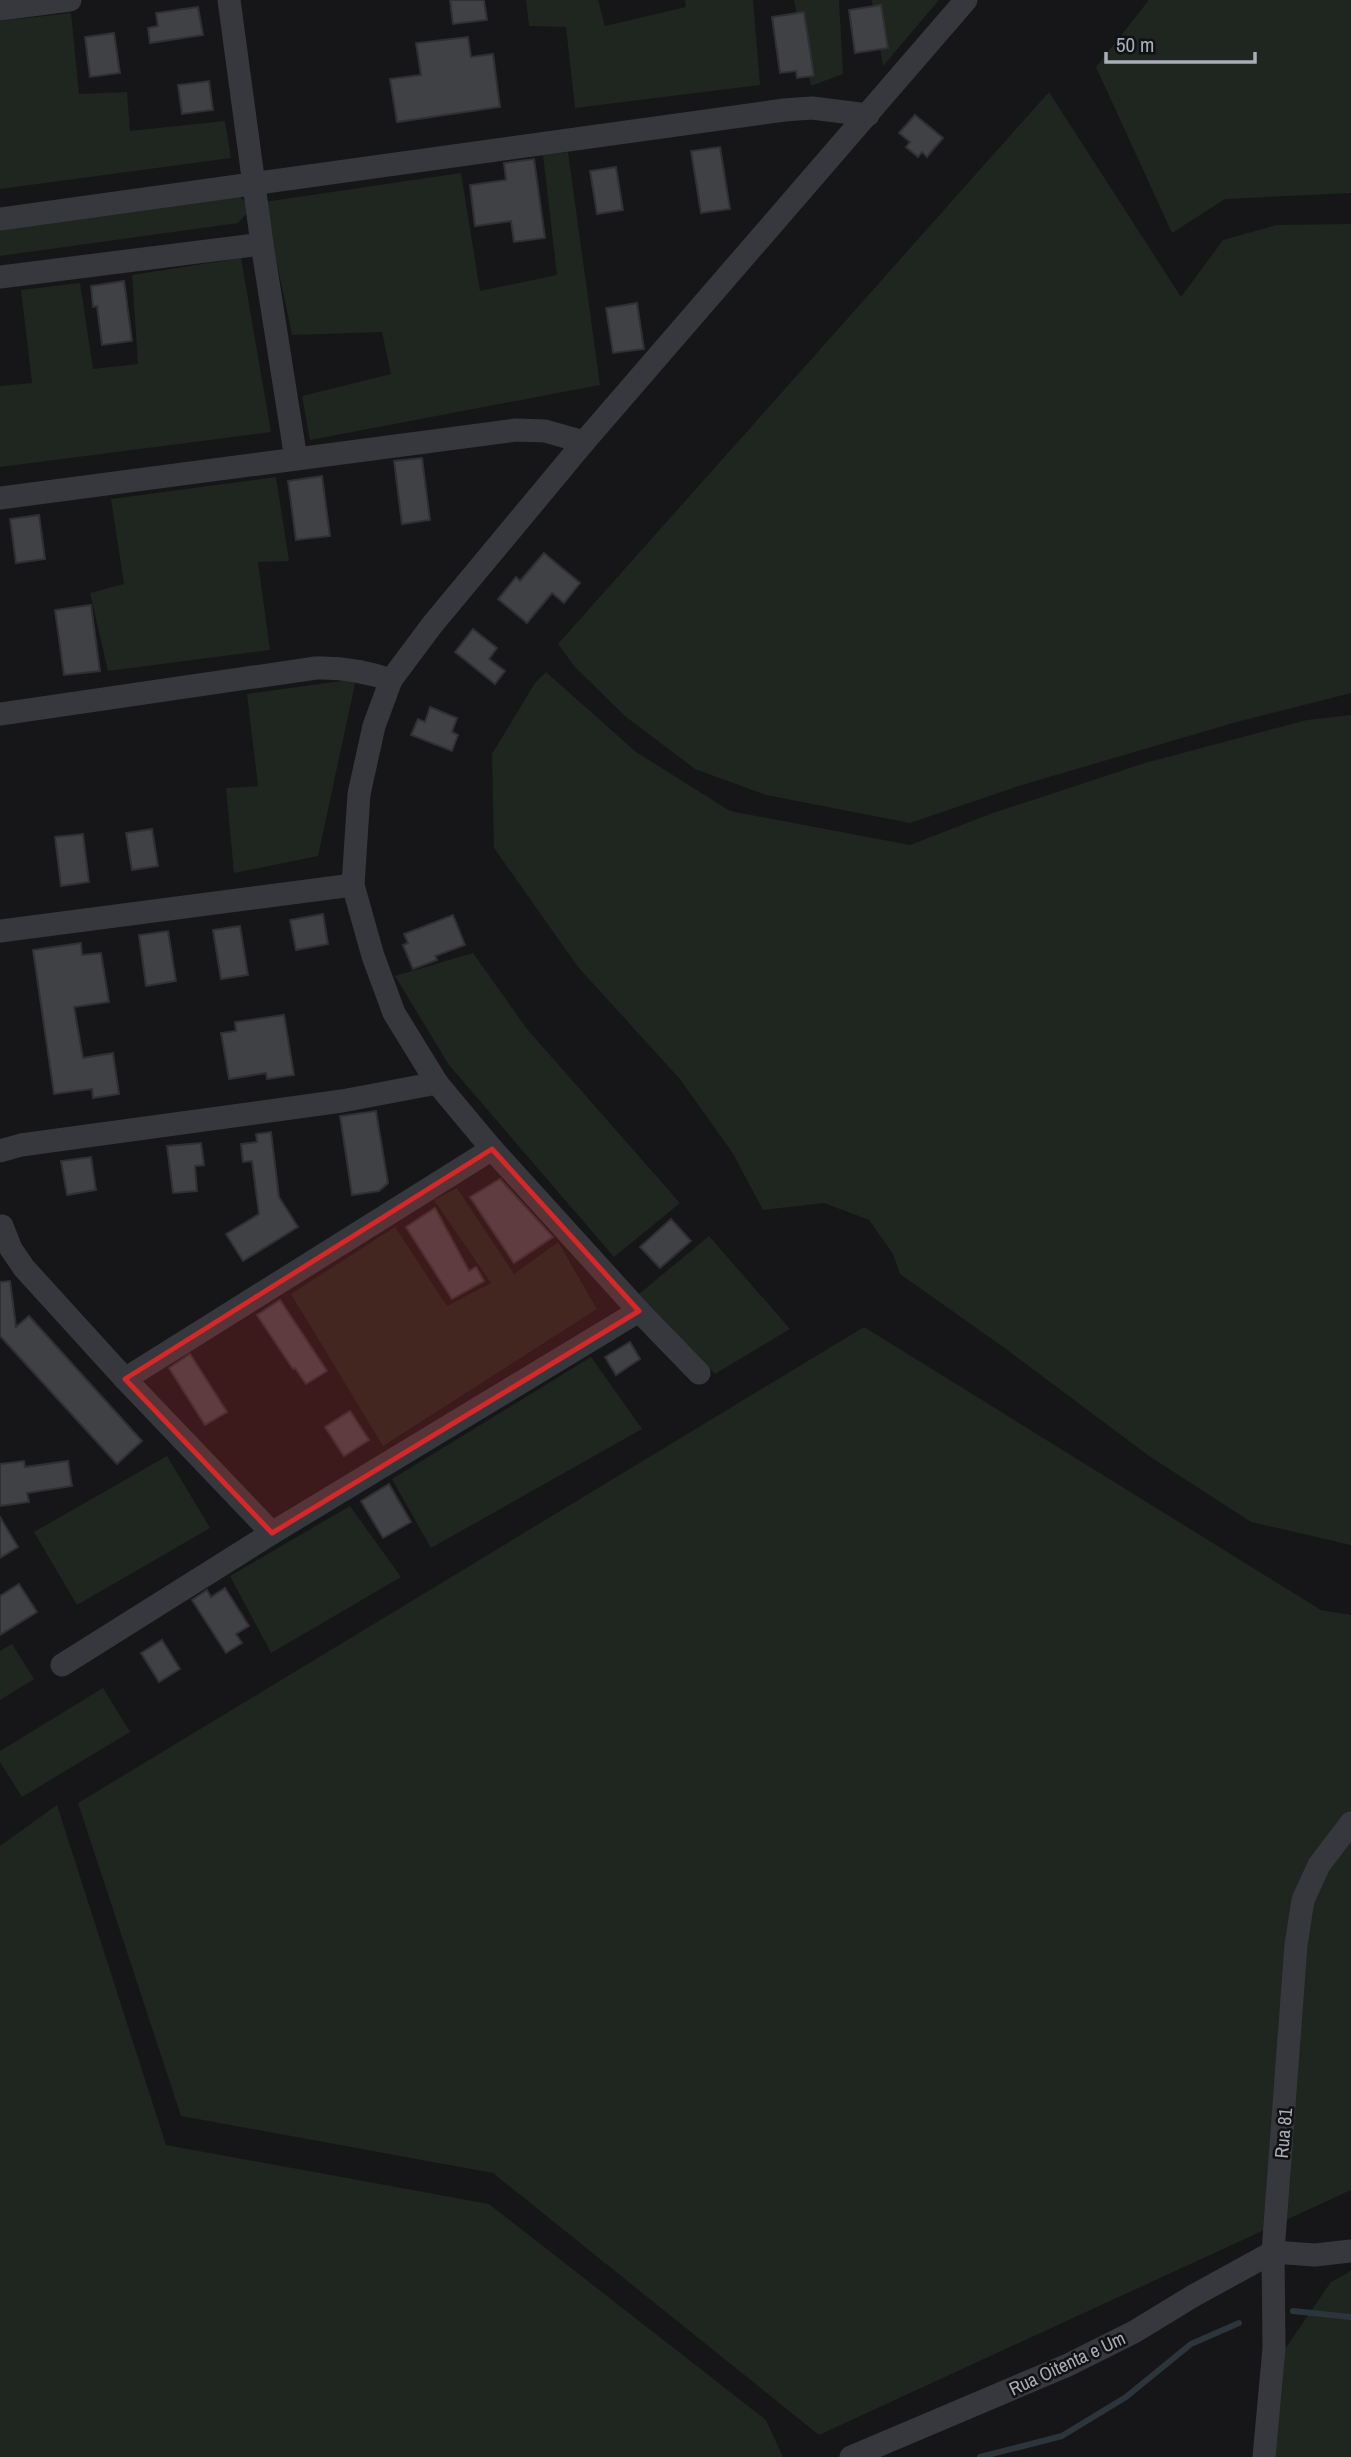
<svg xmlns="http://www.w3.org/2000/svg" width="1351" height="2457" font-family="'Archivo Narrow',sans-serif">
<rect width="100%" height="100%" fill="#161618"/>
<g fill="#1e261f">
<path d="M526,0h72l7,26 81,-19 -1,-7h68l7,85 -185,23 -9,-81 -37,-1z"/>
<path d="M794,0h45l4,74 -32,12z"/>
<path d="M872,0h67l-56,66z"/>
<path d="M1149,0h202v193l-126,6 -53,34 -76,-166z"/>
<path d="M71,13l8,81 48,-2 3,39 95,-10 6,37 -231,31v-168z"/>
<path d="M1049,92l132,205 42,-57 53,-15 75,-1v469l-118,30 -211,62 -112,38 -144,-28 -71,-26 -70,-53 -50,-49 -17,-23z"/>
<path d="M568,152l32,233 -290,55 -8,-44 89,-22 -9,-42 -90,3 -28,-133 197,-29 19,118 77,-16 -14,-120z"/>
<path d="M239,196l7,7 1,10 -9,10 -238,33v-30z"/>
<path d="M241,258l30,174 -271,35v-81l32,-3 -11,-93 59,-7 13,86 45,-5 -6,-89z"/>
<path d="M276,477l13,84 -31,1 12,88 -162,21 -18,-78 34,-9 -13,-85z"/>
<path d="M546,672l90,80 94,59 180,34 83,-32 152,-50 162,-43 44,-5v830l-100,-23 -102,-66 -143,-107 -106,-75 -7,-20 -24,-34 -45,-17 -61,7 -31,-58 -53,-74 -101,-111 -84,-119 -2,-94 43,-71z"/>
<path d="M356,679l-38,177 -84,17 -8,-85 32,-2 -11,-92z"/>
<path d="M473,953l54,76 153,174 -66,54 -165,-192 -54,-89z"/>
<path d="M457,1188l57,86 44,-32 39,67 -214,137 -92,-152 104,-67 52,79 44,-23 -57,-83z"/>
<path d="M709,1236l81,93 -75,45 -76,-80z"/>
<path d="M864,1327l457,283 30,5v575l-532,245 -326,-262 -312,-57 -103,-313z"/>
<path d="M591,1357l51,72 -211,119 -39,-69z"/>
<path d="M167,1456l43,72 -133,77 -43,-73z"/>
<path d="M350,1506l51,71 -130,76 -41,-77z"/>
<path d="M12,1644l22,35 -34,21v-49z"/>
<path d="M103,1688l27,44 -108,65 -22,-35v-11z"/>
<path d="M57,1805l109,340 323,59 277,216 17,37h-783v-611z"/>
<path d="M1351,2271v186h-81l4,-92 57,-83z"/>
</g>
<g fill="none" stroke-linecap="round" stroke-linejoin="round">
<g stroke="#2c353c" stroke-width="6">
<path d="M1293,2311l58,6"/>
<path d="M980,2457l82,-21 64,-39 65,-53 48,-21"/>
</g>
</g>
<g fill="#404145" stroke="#303034" stroke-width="2">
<path d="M450,0h34l3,20 -34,4z"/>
<path d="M881,5l7,43 -33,5 -6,-43z"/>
<path d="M198,7l5,28 -53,8 -2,-15 10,-2 -2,-13z"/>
<path d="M804,12l10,64 -17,2 -1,-7 -16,2 -8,-56z"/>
<path d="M114,33l6,40 -30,4 -5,-40z"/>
<path d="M468,37l3,20 22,-3 7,53 -103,15 -7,-43 31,-4 -5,-32z"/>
<path d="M209,81l4,29 -31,4 -4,-29z"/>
<path d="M915,115l28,23 -16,19 -5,-5 -4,5 -12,-10 4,-5 -11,-9z"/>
<path d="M720,147l10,62 -29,4 -10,-62z"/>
<path d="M534,159l11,79 -31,4 -3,-21 -36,5 -5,-41 36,-5 -2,-17z"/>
<path d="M616,167l7,43 -26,4 -7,-43z"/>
<path d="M124,281l8,60 -30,4 -5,-39 -4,1 -2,-21z"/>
<path d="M637,303l7,46 -31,4 -7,-45z"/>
<path d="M422,458l8,62 -28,4 -8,-63z"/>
<path d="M322,476l8,60 -34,4 -8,-59z"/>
<path d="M39,515l6,44 -29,4 -6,-44z"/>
<path d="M544,553l36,30 -16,20 -12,-10 -25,30 -29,-24 18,-22 4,4z"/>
<path d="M91,605l9,66 -36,4 -9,-65z"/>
<path d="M473,629l24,19 -8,11 16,12 -10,13 -40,-32z"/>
<path d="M430,707l27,11 -5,14 6,3 -6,16 -41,-16 7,-16 7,3z"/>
<path d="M152,829l6,37 -26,4 -6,-37z"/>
<path d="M83,834l6,48 -28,4 -6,-49z"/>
<path d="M323,914l5,30 -32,6 -6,-30z"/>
<path d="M453,915l12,30 -30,11 2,4 -24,9 -10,-24 5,-2 -4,-9z"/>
<path d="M240,926l8,49 -27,4 -8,-49z"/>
<path d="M168,931l8,50 -30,5 -7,-51z"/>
<path d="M81,943l1,12 19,-2 8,49 -35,5 9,51 30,-5 6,41 -26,4 -1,-9 -38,5 -21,-144z"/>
<path d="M284,1015l10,60 -27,4 -1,-6 -37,6 -8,-46 15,-2 -1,-9z"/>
<path d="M376,1111l12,72 -9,8 -27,4 -12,-79z"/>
<path d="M271,1132l8,65 19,30 -55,34 -17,-27 33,-20 -7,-53 -9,1 -2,-18 16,-2 -1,-8z"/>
<path d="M201,1143l3,22 -9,1 2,25 -24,2 -6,-47z"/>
<path d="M91,1157l5,33 -29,5 -6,-34z"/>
<path d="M500,1179l53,58 -39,26 -44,-66z"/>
<path d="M435,1208l34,63 7,-4 8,14 -32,18 -46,-72z"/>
<path d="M671,1219l20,22 -31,27 -20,-21z"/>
<path d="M10,1281l6,46 13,-11 113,125 -25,23 -117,-128v-54z"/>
<path d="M280,1300l47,71 -21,13 -11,-16 -2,1 -36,-54z"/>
<path d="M630,1342l10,17 -24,16 -11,-18z"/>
<path d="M190,1354l37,58 -22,13 -36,-57z"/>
<path d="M350,1411l19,29 -25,16 -19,-29z"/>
<path d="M24,1461l1,6 43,-6 4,25 -45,7 2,9 -29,4v-42z"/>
<path d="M389,1484l22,38 -28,16 -22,-37z"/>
<path d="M0,1517l18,30 -18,11z"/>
<path d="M19,1584l18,28 -37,23v-39z"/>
<path d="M225,1588l24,38 -13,8 6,9 -16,10 -34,-53 15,-10 4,7z"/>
<path d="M162,1640l18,29 -21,13 -18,-29z"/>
</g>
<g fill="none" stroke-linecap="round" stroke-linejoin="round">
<g stroke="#37383d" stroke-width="23">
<path d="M229,0l33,244 34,215"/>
<path d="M0,9l70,-9"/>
<path d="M0,219l784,-109 28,-2 56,7"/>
<path d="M0,277l262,-33"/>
<path d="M0,498l516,-68 29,1 39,11"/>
<path d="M0,714l316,-46c27,-1 49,3 75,12"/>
<path d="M0,931l353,-46"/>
<path d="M0,1151l21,-6 321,-44 95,-18"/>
<path d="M2,1226l9,23 13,19 101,111 147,154"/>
<path d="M699,1373l-60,-62 -147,-162 -55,-66 -43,-70 -21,-57 -20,-71 6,-91 15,-68 17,-46 41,-55 152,-183 382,-442"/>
<path d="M125,1379l367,-230"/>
<path d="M62,1665l210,-132 367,-222"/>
<path d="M851,2457l217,-92 66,-33 59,-36 80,-44 42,3 36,-4"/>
<path d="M1264,2457l10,-109 -1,-96 23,-307 7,-45 16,-35 32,-42"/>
</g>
</g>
<path fill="#d62828" fill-opacity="0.2" stroke="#d62828" stroke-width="5" stroke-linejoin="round" d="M492,1149l147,162 -367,222 -147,-154z"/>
<g text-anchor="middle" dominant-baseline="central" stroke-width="5" stroke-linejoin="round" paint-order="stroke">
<g font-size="19" fill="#a8adb8" stroke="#111113">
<text transform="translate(1283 2133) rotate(-85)">Rua 81</text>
<text transform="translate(1067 2363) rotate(-25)">Rua Oitenta e Um</text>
</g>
</g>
<path d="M1106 52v10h149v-10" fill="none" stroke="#a8adb8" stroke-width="3.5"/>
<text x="1116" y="52" font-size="21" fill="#a8adb8" stroke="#111113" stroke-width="5" paint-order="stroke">50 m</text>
</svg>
